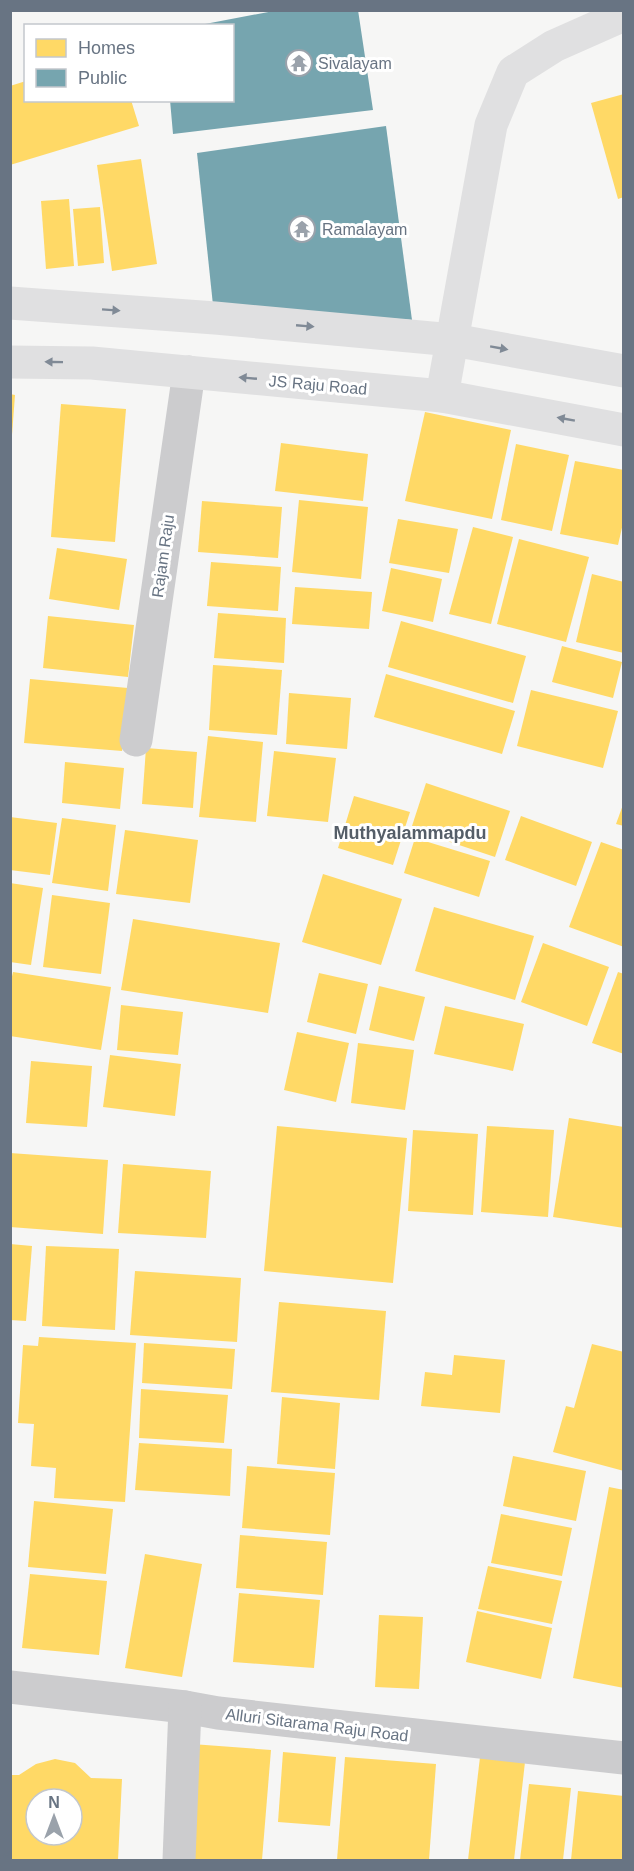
<svg xmlns="http://www.w3.org/2000/svg" width="634" height="1871" font-family="Arial,sans-serif">
<rect width="100%" height="100%" fill="#f6f6f5"/>
<g fill="#ffd966" fill-rule="evenodd">
<path d="M26,81v19h105l8,26 -129,39v-79z"/>
<path d="M624,94v103l-6,2 -27,-96z"/>
<path d="M141,159l16,105 -45,7 -15,-106z"/>
<path d="M69,199l5,67 -28,3 -5,-68z"/>
<path d="M100,207l4,56 -26,3 -5,-57z"/>
<path d="M10,394l5,1 -3,40h-2z"/>
<path d="M61,404l65,5 -11,133 -64,-5z"/>
<path d="M425,412l86,18 -19,89 -87,-18z"/>
<path d="M281,443l87,11 -5,47 -88,-10z"/>
<path d="M516,444l53,11 -17,76 -51,-11z"/>
<path d="M575,461l49,9v49l-6,26 -58,-11z"/>
<path d="M299,500l69,7 -7,72 -69,-7z"/>
<path d="M202,501l80,6 -4,51 -80,-6z"/>
<path d="M398,519l60,10 -9,44 -60,-10z"/>
<path d="M473,527l40,10 -22,87 -42,-10z"/>
<path d="M519,539l70,18 -23,85 -69,-18z"/>
<path d="M57,548l70,11 -8,51 -70,-11z"/>
<path d="M211,562l70,5 -3,44 -71,-5z"/>
<path d="M391,568l51,11 -9,43 -51,-11z"/>
<path d="M592,574l32,8v71l-48,-11z"/>
<path d="M295,587l77,5 -3,37 -77,-5z"/>
<path d="M218,613l68,5 -2,45 -70,-5z"/>
<path d="M48,616l86,9 -6,52 -85,-9z"/>
<path d="M401,621l125,35 -13,47 -125,-36z"/>
<path d="M562,646l60,16 -9,36 -61,-16z"/>
<path d="M213,665l69,5 -5,65 -68,-5z"/>
<path d="M386,674l129,37 -13,43 -128,-37z"/>
<path d="M30,679l98,9 -6,63 -98,-8z"/>
<path d="M531,690l87,21 -15,57 -86,-22z"/>
<path d="M289,693l62,5 -4,51 -61,-5z"/>
<path d="M208,736l55,6 -7,80 -57,-5z"/>
<path d="M146,748l51,4 -4,56 -51,-4z"/>
<path d="M274,751l62,7 -8,64 -61,-6z"/>
<path d="M65,762l59,6 -4,41 -58,-6z"/>
<path d="M426,783l84,28 -15,46 -84,-28z"/>
<path d="M354,796l56,16 -17,53 -55,-17z"/>
<path d="M624,802v24l-8,-2z"/>
<path d="M521,816l71,26 -16,44 -71,-26z"/>
<path d="M10,817l47,6 -7,52 -40,-5z"/>
<path d="M62,818l54,7 -8,66 -56,-8z"/>
<path d="M125,830l73,10 -8,63 -74,-9z"/>
<path d="M415,838l75,23 -11,36 -75,-24z"/>
<path d="M601,842l23,8v97l-55,-20z"/>
<path d="M323,874l79,25 -21,66 -79,-23z"/>
<path d="M10,883l33,5 -12,77 -21,-3z"/>
<path d="M52,895l58,8 -9,71 -58,-7z"/>
<path d="M434,907l100,29 -19,64 -100,-29z"/>
<path d="M133,919l147,24 -12,70 -147,-23z"/>
<path d="M543,943l66,24 -22,59 -66,-24z"/>
<path d="M13,972l98,15 -10,63 -91,-14v-51z"/>
<path d="M618,972l6,2v80l-32,-11z"/>
<path d="M319,973l49,11 -12,50 -49,-12z"/>
<path d="M379,986l46,11 -11,44 -45,-11z"/>
<path d="M121,1005l62,7 -5,43 -61,-5z"/>
<path d="M445,1006l79,18 -11,47 -79,-17z"/>
<path d="M297,1032l52,11 -13,59 -52,-12z"/>
<path d="M358,1043l56,7 -9,60 -54,-7z"/>
<path d="M110,1055l71,9 -6,52 -72,-9z"/>
<path d="M31,1061l61,5 -5,61 -61,-4z"/>
<path d="M569,1118l55,9v101l-71,-11z"/>
<path d="M277,1126l130,12 -14,145 -129,-12z"/>
<path d="M487,1126l67,4 -6,87 -67,-5z"/>
<path d="M413,1130l65,4 -5,81 -65,-4z"/>
<path d="M10,1153l98,7 -5,74 -93,-7z"/>
<path d="M123,1164l88,7 -5,67 -88,-5z"/>
<path d="M10,1244l22,2 -6,75 -16,-1z"/>
<path d="M46,1246l73,3 -4,81 -73,-4z"/>
<path d="M135,1271l106,7 -4,64 -107,-7z"/>
<path d="M279,1302l107,9 -7,89 -108,-8z"/>
<path d="M39,1337l97,6 -11,159 -71,-4 2,-30 -25,-2 3,-42 -16,-1 5,-78 15,1z"/>
<path d="M144,1343l91,6 -3,40 -90,-6z"/>
<path d="M592,1344l32,8v119l-71,-19 13,-46 8,2z"/>
<path d="M454,1355l51,5 -5,53 -79,-7 4,-34 27,3z"/>
<path d="M141,1389l87,6 -4,48 -85,-5z"/>
<path d="M282,1397l58,6 -5,66 -58,-5z"/>
<path d="M139,1443l93,6 -2,47 -95,-6z"/>
<path d="M513,1456l73,15 -10,50 -73,-15z"/>
<path d="M247,1466l88,7 -5,62 -88,-7z"/>
<path d="M609,1487l15,3v198l-51,-10z"/>
<path d="M34,1501l79,8 -7,65 -78,-7z"/>
<path d="M501,1514l71,14 -10,48 -71,-13z"/>
<path d="M240,1535l87,7 -4,53 -87,-7z"/>
<path d="M145,1554l57,10 -20,113 -57,-9z"/>
<path d="M488,1566l74,15 -10,43 -74,-15z"/>
<path d="M30,1574l77,7 -8,74 -77,-7z"/>
<path d="M239,1593l81,7 -6,68 -81,-6z"/>
<path d="M477,1611l75,17 -11,51 -75,-17z"/>
<path d="M379,1615l44,2 -4,72 -44,-2z"/>
<path d="M192,1744l79,6 -9,110h-79z"/>
<path d="M283,1752l53,5 -6,69 -52,-4z"/>
<path d="M345,1757l91,7 -7,96h-92z"/>
<path d="M480,1757l45,5 -11,98h-46z"/>
<path d="M55,1759l20,4 16,15 31,1 -4,81h-108v-85h9l17,-11zM36,1799h36v36h-36z"/>
<path d="M529,1784l42,4 -8,72h-43z"/>
<path d="M578,1791l46,5v64h-53z"/>
</g>
<g fill="#76a5af">
<path d="M279,10h79l15,100 -200,24 -3,-34h62v-74l-27,-2z"/>
<path d="M386,126l26,194 -199,-15 -16,-152z"/>
</g>
<g fill="none" stroke-linecap="round" stroke-linejoin="round">
<g stroke="#ccccce" stroke-width="33">
<path d="M136,740l53,-368"/>
<path d="M10,1687l175,20 33,6 406,45"/>
<path d="M179,1860l6,-153"/>
</g>
<path stroke="#e0e0e1" stroke-width="33" d="M442,396l49,-271 22,-53 41,-26 70,-31"/>
<g stroke="#e0e0e1" stroke-width="33">
<path d="M10,303l205,15 238,22 171,31"/>
<path d="M10,362l82,1 350,33 182,34"/>
</g>
</g>
<defs><path id="oneway-solid" d="M-6-.8H1V-3.2L6.5 0L1 3.2V.8H-6Z" transform="scale(1.5)"/></defs>
<g fill="#808a96">
<use href="#oneway-solid" transform="translate(111 310) rotate(4)"/>
<use href="#oneway-solid" transform="translate(305 326) rotate(5)"/>
<use href="#oneway-solid" transform="translate(499 348) rotate(10)"/>
<use href="#oneway-solid" transform="translate(54 362) rotate(-179)"/>
<use href="#oneway-solid" transform="translate(248 378) rotate(-175)"/>
<use href="#oneway-solid" transform="translate(566 419) rotate(-170)"/>
</g>
<defs>
<symbol id="temple-ring" viewBox="-11 -11 22 22"><circle r="9.5" fill="#fff" stroke="#9aa2ab" stroke-width="1.5"/><path d="M0-6L5-2H3V0L6.5 2.5H4V6H1.5V3h-3V6H-4V2.5H-6.5L-3 0V-2H-5Z" fill="#9aa2ab"/></symbol>
</defs>
<g fill-rule="evenodd">
<use href="#temple-ring" x="284" y="48" width="30" height="30"/>
<use href="#temple-ring" x="287" y="214" width="30" height="30"/>
</g>
<g text-anchor="middle" dominant-baseline="central" stroke-width="6" stroke-linejoin="round" paint-order="stroke">
<g font-size="16" fill="#687483" stroke="#fff" text-anchor="start">
<text x="318" y="63">Sivalayam</text>
<text x="322" y="229">Ramalayam</text>
</g>
<g font-size="16" fill="#687483" stroke="#fff">
<text transform="translate(318 385) rotate(5)">JS Raju Road</text>
<text transform="translate(163 556) rotate(-82)">Rajam Raju</text>
<text transform="translate(317 1725) rotate(7)">Alluri Sitarama Raju Road</text>
</g>
<g font-size="18" font-weight="bold" fill="#555e68" stroke="#fff">
<text x="410" y="833">Muthyalammapdu</text>
</g>
</g>
<rect width="634" height="1871" fill="none" stroke="#687483" stroke-width="24"/>
<rect x="24" y="24" width="210" height="78" fill="#ffffff" stroke="#c3c7cd" stroke-width="1.5"/>
<rect x="36" y="39" width="30" height="18" fill="#ffd966" stroke="#c3c7cd" stroke-width="1.5"/>
<text x="78" y="54" font-size="18" fill="#687483">Homes</text>
<rect x="36" y="69" width="30" height="18" fill="#76a5af" stroke="#c3c7cd" stroke-width="1.5"/>
<text x="78" y="84" font-size="18" fill="#687483">Public</text>
<g transform="translate(54 1817)"><circle r="28" fill="#ffffff" stroke="#c3c7cd" stroke-width="1.5"/>
<path d="M0-4.5L10 22L0 15L-10 22Z" fill="#9aa2ab"/>
<text y="-9" font-size="16" font-weight="bold" text-anchor="middle" fill="#687483">N</text>
</g>
</svg>
